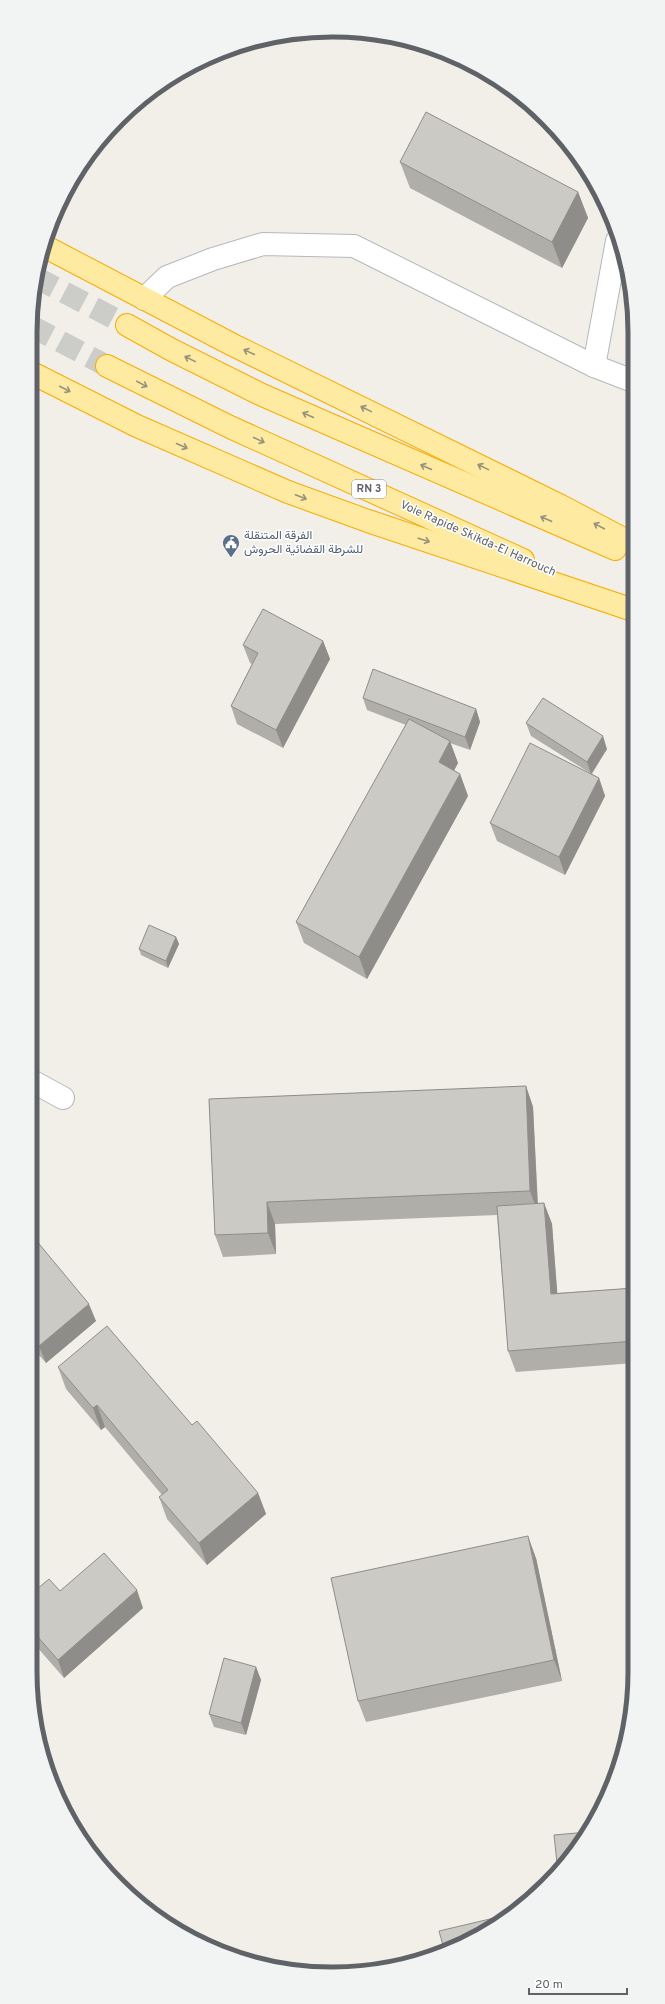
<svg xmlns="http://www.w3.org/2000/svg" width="665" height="2004" font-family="Overpass,Vazirmatn,sans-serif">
<rect width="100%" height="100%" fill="#f1efe8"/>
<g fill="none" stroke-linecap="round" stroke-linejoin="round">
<g stroke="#ccccc8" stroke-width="22" stroke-dasharray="22 11" stroke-linecap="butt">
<path d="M35,277l92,48"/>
<path d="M31,326l76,40"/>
</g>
<defs>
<g id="minor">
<path d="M144,299l23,-22 46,-18 50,-15 91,2 240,120 39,15"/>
<path d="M594,366l23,-125"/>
<path d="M30,1080l33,18"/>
</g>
<g id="trunk">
<path d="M44,246l189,99 328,161 72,38"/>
<path d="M127,325l45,25 88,44 355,155"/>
<path d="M107,366l123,61 293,133"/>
<path d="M30,372l107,54 151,66 80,29 265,89"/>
</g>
</defs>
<use href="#minor" stroke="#b5b8bc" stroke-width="24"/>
<use href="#trunk" stroke="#f9ab00" stroke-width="24"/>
<use href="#minor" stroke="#fff" stroke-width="22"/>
<use href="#trunk" stroke="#feeaa1" stroke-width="22"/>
</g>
<g fill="#afaea9">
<path d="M400,162l178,30 10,26 -26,50 -152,-80z"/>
<path d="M323,641l7,18 -47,89 -46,-24 -6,-18 21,-42 -2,-1 -7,-18z"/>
<path d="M363,698l113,11 4,13 -10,28 -20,-7 8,20 -4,7 6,4 8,22 -101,183 -63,-36 -8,-21 110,-197 -39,-15z"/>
<path d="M526,723l81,26 -15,25 7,4 6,18 -40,79 -68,-34 -7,-18 100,-50 -59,-37z"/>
<path d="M176,937l3,7 -11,24 -27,-13 -2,-6z"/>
<path d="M526,1086l7,21 5,96h6l8,21 5,69 77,-5v75l-118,9 -8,-21 -11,-136 -222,9 1,30 -53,3 -8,-22 -6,-136z"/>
<path d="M30,1233l66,88 -50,42 -16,-18z"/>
<path d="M58,1367l134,58 66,68 8,21 -59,51 -40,-46 -8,-22 3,-2 -57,-68 -4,3 -35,-41z"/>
<path d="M536,1558l26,123 -196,41 -8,-21z"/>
<path d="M60,1591l83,17 -79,70 -34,-39v-44z"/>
<path d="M256,1667l5,13 -15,55 -32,-8 -5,-13z"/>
<path d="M584,1840l-25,30 -2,-7z"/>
</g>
<g fill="#8f8d8a">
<path d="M578,192l10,26 -26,50 -10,-26z"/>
<path d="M323,641l7,18 -47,89 -7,-18z"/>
<path d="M476,709l4,13 -10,28 -5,-13z"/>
<path d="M603,736l4,13 -16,25 -4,-12z"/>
<path d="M450,741l8,22 -11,21 -8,-22z"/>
<path d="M460,774l8,22 -101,183 -8,-22z"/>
<path d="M599,778l6,18 -40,79 -6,-18z"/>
<path d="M176,937l3,7 -11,24 -2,-7z"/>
<path d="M526,1086l7,21 5,106 -8,-22z"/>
<path d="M267,1202l8,22 1,30 -8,-21z"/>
<path d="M544,1203l8,21 7,91 -8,-21z"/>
<path d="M89,1304l7,17 -50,42 -7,-17z"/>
<path d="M97,1405l8,22 -4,3 -8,-22z"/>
<path d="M258,1493l8,21 -59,51 -8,-22z"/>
<path d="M528,1536l8,22 26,123 -8,-21z"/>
<path d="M137,1590l6,18 -79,70 -6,-18z"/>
<path d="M256,1667l5,13 -15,55 -5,-12z"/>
</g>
<g fill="#cccac5" stroke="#8f8d8a">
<path d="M426,112l152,80 -26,50 -152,-80z"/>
<path d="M263,609l60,32 -47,89 -45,-24 27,-53 -15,-8z"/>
<path d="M373,669l103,40 -11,28 -102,-39z"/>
<path d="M543,698l60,38 -16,26 -61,-39z"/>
<path d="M409,719l41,22 -11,21 21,12 -101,183 -63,-35z"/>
<path d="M530,743l69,35 -40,79 -69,-34z"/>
<path d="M149,925l27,12 -10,24 -27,-12z"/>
<path d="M526,1086l4,105 -263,11 1,31 -53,2 -6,-136z"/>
<path d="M544,1203l7,91 83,-6v53l-126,10 -11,-145z"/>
<path d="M30,1233l59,71 -50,42 -9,-11z"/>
<path d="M107,1326l85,99 5,-4 61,72 -59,50 -40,-46 9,-7 -71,-85 -4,3 -35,-41z"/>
<path d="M528,1536l26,124 -196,41 -27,-123z"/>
<path d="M104,1553l33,37 -79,70 -28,-32v-33l19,-16 11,12z"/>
<path d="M224,1658l32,9 -15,56 -32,-9z"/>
<path d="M588,1832l-4,8 -19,22 -8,1 -3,-28z"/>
<path d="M511,1914l-10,9 -57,26 -5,-18z"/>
</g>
<defs><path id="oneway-shaft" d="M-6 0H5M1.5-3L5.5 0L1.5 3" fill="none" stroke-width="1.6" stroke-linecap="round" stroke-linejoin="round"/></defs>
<g stroke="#97927c">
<use href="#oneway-shaft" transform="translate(249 352) rotate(-155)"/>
<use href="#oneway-shaft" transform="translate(190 359) rotate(-154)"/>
<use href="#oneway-shaft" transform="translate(142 384) rotate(28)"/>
<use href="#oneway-shaft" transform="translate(65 389) rotate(27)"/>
<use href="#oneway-shaft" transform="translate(366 409) rotate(-154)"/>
<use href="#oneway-shaft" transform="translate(308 415) rotate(-156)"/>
<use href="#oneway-shaft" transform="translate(259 440) rotate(25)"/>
<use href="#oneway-shaft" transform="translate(182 446) rotate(24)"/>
<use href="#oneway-shaft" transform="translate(426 467) rotate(-156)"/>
<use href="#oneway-shaft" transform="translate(483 467) rotate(-154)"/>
<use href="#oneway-shaft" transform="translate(301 497) rotate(21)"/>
<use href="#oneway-shaft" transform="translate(546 519) rotate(-157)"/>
<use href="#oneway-shaft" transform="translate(599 526) rotate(-152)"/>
<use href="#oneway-shaft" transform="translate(424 540) rotate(18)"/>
</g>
<defs>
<symbol id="civic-pin" viewBox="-11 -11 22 30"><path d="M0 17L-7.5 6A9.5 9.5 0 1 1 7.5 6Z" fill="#5c6f8a" stroke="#fff"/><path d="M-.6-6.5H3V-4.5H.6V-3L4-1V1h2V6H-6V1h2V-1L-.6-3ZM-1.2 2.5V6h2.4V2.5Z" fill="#fff"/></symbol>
</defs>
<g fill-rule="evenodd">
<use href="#civic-pin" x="221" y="533" width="20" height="27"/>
</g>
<g text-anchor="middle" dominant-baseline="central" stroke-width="3" stroke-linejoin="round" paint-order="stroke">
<rect fill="#fff" stroke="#8f9295" stroke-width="1" x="352" y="480" width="34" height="18" rx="3"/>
<g font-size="11" font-weight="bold" fill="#5f6368">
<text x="369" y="489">RN 3</text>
</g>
<g font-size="12" fill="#4e5e75" stroke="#fff" text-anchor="start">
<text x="244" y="536">الفرقة المتنقلة<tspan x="244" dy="14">للشرطة القضائية الحروش</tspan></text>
</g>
<g font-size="12" fill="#5f6368" stroke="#fff">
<text transform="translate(478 539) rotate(24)">Voie Rapide Skikda-El Harrouch</text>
</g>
</g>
<path d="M0 0H665V2004H0ZM332 37H333A295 295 0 0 1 628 332V1672A295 295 0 0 1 333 1967H332A295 295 0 0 1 37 1672V332A295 295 0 0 1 332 37Z" fill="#f2f3f3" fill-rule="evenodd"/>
<path fill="none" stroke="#5f6368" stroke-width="5" d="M332 37H333A295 295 0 0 1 628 332V1672A295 295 0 0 1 333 1967H332A295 295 0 0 1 37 1672V332A295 295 0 0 1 332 37Z"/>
<path d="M529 1988v6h98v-6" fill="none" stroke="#5f6368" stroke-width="2"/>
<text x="535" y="1988" font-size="12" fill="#5f6368" stroke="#ffffff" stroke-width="3" paint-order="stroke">20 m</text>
</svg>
